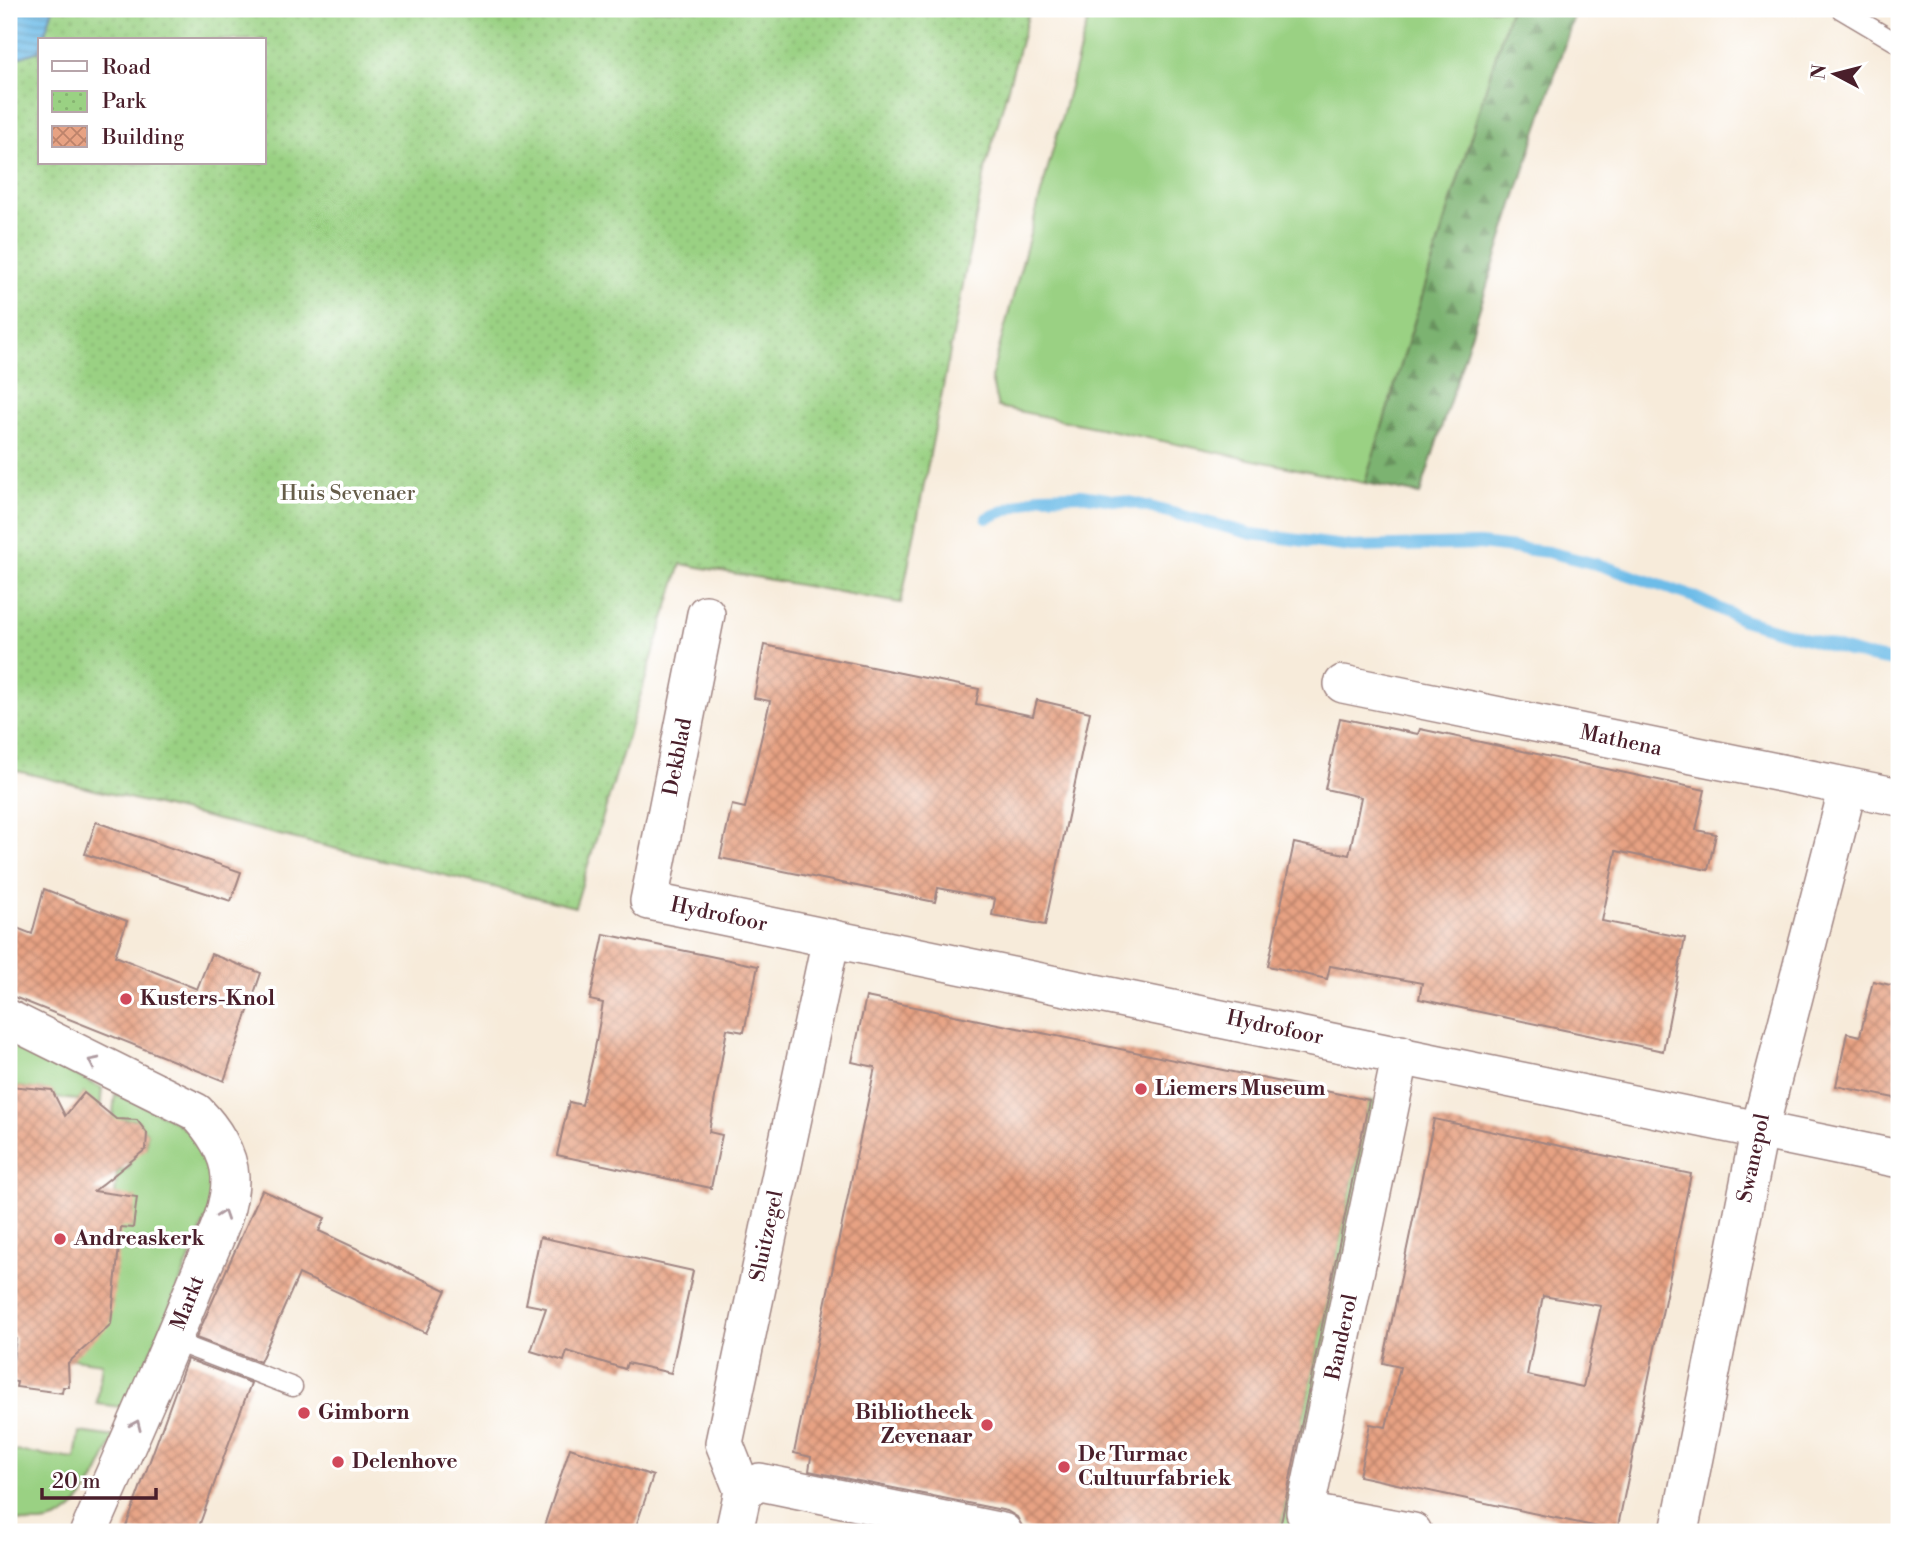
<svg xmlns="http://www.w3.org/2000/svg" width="1908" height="1541" font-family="'Libre Bodoni',serif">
<defs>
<pattern id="forest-firs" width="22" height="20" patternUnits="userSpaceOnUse" patternTransform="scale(1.75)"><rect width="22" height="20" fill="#7bb371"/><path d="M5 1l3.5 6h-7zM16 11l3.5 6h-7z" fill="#67915d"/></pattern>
<pattern id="park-dots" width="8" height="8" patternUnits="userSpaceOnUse" patternTransform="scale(1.75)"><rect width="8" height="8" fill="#9ad183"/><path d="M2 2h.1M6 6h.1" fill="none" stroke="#86b371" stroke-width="1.8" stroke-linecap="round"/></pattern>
<pattern id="water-rules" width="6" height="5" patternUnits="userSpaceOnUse" patternTransform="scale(1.75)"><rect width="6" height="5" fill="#6dbce8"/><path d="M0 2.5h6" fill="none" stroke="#5c98bc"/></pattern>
<pattern id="building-cross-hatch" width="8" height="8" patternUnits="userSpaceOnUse" patternTransform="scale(1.75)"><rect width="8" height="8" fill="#e7a283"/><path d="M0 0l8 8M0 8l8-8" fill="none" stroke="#bd836b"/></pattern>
</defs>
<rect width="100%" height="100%" fill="#fff"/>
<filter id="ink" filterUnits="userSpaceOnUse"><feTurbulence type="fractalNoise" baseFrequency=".0143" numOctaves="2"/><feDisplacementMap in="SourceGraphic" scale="14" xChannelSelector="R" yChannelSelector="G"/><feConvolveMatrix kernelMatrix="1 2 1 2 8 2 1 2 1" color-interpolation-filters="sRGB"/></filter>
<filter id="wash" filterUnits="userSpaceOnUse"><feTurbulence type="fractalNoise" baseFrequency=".00686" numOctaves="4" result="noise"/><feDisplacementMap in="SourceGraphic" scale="28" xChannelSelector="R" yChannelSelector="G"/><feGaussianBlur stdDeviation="1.57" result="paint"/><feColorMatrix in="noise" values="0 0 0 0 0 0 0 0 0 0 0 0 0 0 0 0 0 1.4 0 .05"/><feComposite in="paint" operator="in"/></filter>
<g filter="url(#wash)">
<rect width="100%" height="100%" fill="#f7ebda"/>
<g fill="#9ad183" stroke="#727857" stroke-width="2">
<path d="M1091,9h419l-145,474 -367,-76 -7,-29z"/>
<path d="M9,1042l93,46 -3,34 -15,-29 -6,7 -22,-2 -4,-7 -43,-5z"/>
<path d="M115,1094c62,27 101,35 96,113l-83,201 -31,-4 5,-41 -30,-4 43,-164 2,-23 12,-4 1,-11 16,-9 1,-15 -10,-13 -14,-1 -8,6 -3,-2z"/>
<path d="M1369,1100l11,3 -87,416 61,13h-75z"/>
<path d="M79,1432l36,5c-23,46 -40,104 -106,81v-68l66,9z"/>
</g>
<path fill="url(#forest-firs)" stroke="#62694e" stroke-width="2" d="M1510,9h66l-156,485 -55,-11z"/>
<path fill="url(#park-dots)" stroke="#727857" stroke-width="2" fill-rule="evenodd" d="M9,9h1021l-44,157 -85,437 -220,-39 -106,343 -566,-138zM40,40h224v123h-224z"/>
<path fill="url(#water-rules)" stroke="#5c6e8a" stroke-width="2" d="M9,9h44l-14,42 -30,10z"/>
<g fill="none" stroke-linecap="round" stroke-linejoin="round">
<path stroke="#6dbce8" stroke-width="12" d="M987,518l54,-22 39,-1 54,8 118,31 100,13 127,-3 69,8 55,14 91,31 49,23 122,36 34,6"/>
</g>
<g id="blocks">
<g fill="url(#building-cross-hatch)" fill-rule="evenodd">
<path d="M764,645l215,44 -3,15 57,12 4,-16 53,12 -45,213 -53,-10 3,-16 -57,-11 -3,14 -215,-44 12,-53 13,3 25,-107 -16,-3z"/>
<path d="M1340,718l78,16 2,-5 285,61 -9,40 20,4 -8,36 -92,-19 -14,70 83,17 -22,113 -244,-52 3,-16 -92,-17 -3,13 -59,-13 26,-123 55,12 12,-58 -36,-8z"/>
<path d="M96,822l145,50 -10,29 -146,-47z"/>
<path d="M44,889l83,32 -12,35 82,33 14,-35 50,19 -37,108 -215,-86v-70l23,9z"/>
<path d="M604,934l154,32 -14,66 -17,-3 -18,103 13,3 -11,53 -154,-33 12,-53 13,3 13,-57 8,-45 -13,-3z"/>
<path d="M1873,981l26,6v112l-63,-13 11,-53 13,3z"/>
<path d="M866,997l503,103 -90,432h-236l-20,-4 -6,-11 -10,-6 -198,-40 2,-14 -17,-4 81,-386 -23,-5z"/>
<path d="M9,1086l43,4 13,26 19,-23 32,26 21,1 10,13 -1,16 -52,42 43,6 -4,31 -12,-1 -10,97 -43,39 1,24h-6l-1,6 -46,-6 1,-5 -7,-1 6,-42 -7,-9z"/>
<path d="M1434,1119l257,55 -74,357 -258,-55 11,-52 16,3 14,-60 -17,-4zM1543,1296l58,10 -18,81 -56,-12z"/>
<path d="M262,1190l63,28 -6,13 127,59 -20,43 -127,-59 -39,88 -64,-24z"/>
<path d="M540,1237l153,34 -22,102 -44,-10 -2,6 -58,-18 -3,10 -33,-10 15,-43 -20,-4z"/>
<path d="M187,1359l64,24 -24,65 -30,84h-73z"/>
<path d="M570,1448l83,28 -19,56h-92z"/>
</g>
</g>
</g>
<g filter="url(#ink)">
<use href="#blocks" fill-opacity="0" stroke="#a08582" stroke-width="2"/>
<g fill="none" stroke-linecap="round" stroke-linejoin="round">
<defs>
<g id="lane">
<path d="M1840,9l59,35"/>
<path d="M173,1341l120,46"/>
</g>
<g id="street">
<path d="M706,614l-57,287 1250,258"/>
<path d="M1343,684l556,113"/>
<path d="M9,1019l187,93c16,16 33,41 34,65 1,34 -19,69 -32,101 -34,85 -72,169 -109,254"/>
<path d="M1401,1054l-96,458 108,20"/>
<path d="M743,1491l17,-9 243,50"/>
<path d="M734,1532l9,-41 -19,-48 107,-505"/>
<path d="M1679,1532l81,-404 88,-341"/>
</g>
</defs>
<use href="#lane" stroke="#a08582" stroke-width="21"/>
<use href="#street" stroke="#a08582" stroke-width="40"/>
<use href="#lane" stroke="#fff" stroke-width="18"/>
<use href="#street" stroke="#fff" stroke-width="37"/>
</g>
<defs><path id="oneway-chevron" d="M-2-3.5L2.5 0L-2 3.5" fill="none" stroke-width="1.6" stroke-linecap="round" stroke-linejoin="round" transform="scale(1.75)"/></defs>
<g stroke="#ae9aa0">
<use href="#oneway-chevron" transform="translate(93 1062) rotate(-154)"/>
<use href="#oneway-chevron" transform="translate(223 1215) rotate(-71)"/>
<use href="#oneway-chevron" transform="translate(136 1425) rotate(-66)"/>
</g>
</g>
<g fill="#d1495b" stroke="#fff" stroke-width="2.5">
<circle cx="126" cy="999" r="7"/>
<circle cx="1141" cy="1089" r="7"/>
<circle cx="60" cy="1239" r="7"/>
<circle cx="304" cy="1413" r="7"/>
<circle cx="987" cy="1425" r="7"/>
<circle cx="338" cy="1462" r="7"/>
<circle cx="1064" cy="1467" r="7"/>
</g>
<g text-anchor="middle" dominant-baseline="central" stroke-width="7" stroke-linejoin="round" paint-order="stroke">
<g font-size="21" fill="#665d4a" stroke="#fff">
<text x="348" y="494">Huis Sevenaer</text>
</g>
<g font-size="21" fill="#4a1f2b" stroke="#fff">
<text transform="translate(1621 741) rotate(12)">Mathena</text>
<text transform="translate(678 757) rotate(-79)">Dekblad</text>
<text transform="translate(719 915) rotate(12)">Hydrofoor</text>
<text transform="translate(1275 1028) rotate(12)">Hydrofoor</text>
<text transform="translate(1754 1158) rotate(-78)">Swanepol</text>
<text transform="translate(767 1236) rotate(-78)">Sluitzegel</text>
<text transform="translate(188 1303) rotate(-68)">Markt</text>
<text transform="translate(1342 1337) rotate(-78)">Banderol</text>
</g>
<g font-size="21" font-weight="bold" fill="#4a1f2b" stroke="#fff" text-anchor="start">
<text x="140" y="999">Kusters-Knol</text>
<text x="1155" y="1089">Liemers Museum</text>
<text x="74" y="1239">Andreaskerk</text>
<text x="318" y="1413">Gimborn</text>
<text x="973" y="1413" text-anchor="end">Bibliotheek<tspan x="973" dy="24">Zevenaar</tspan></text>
<text x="1078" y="1455">De Turmac<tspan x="1078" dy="24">Cultuurfabriek</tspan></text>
<text x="352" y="1462">Delenhove</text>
</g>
</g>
<rect width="1908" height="1541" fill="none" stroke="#fff" stroke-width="35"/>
<rect x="38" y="38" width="228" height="126" fill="#ffffff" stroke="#b7a5aa" stroke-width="2"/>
<rect x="52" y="61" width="35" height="10" fill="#ffffff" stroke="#b7a5aa" stroke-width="2"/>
<text x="102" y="74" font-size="21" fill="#4a1f2b">Road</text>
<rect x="52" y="91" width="35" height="21" fill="url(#park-dots)" stroke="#b7a5aa" stroke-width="2"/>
<text x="102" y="108" font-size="21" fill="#4a1f2b">Park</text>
<rect x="52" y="126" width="35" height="21" fill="url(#building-cross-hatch)" stroke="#b7a5aa" stroke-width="2"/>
<text x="102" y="144" font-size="21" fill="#4a1f2b">Building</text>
<g transform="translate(1835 74) rotate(277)" stroke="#ffffff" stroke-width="5" paint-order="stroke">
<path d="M0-5L12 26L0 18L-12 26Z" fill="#4a1f2b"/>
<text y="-10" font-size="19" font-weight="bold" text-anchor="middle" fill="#4a1f2b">N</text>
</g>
<path d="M42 1488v10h114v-10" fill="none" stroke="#4a1f2b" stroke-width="3.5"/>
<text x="52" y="1488" font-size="21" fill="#4a1f2b" stroke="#ffffff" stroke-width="5" paint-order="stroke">20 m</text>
</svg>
